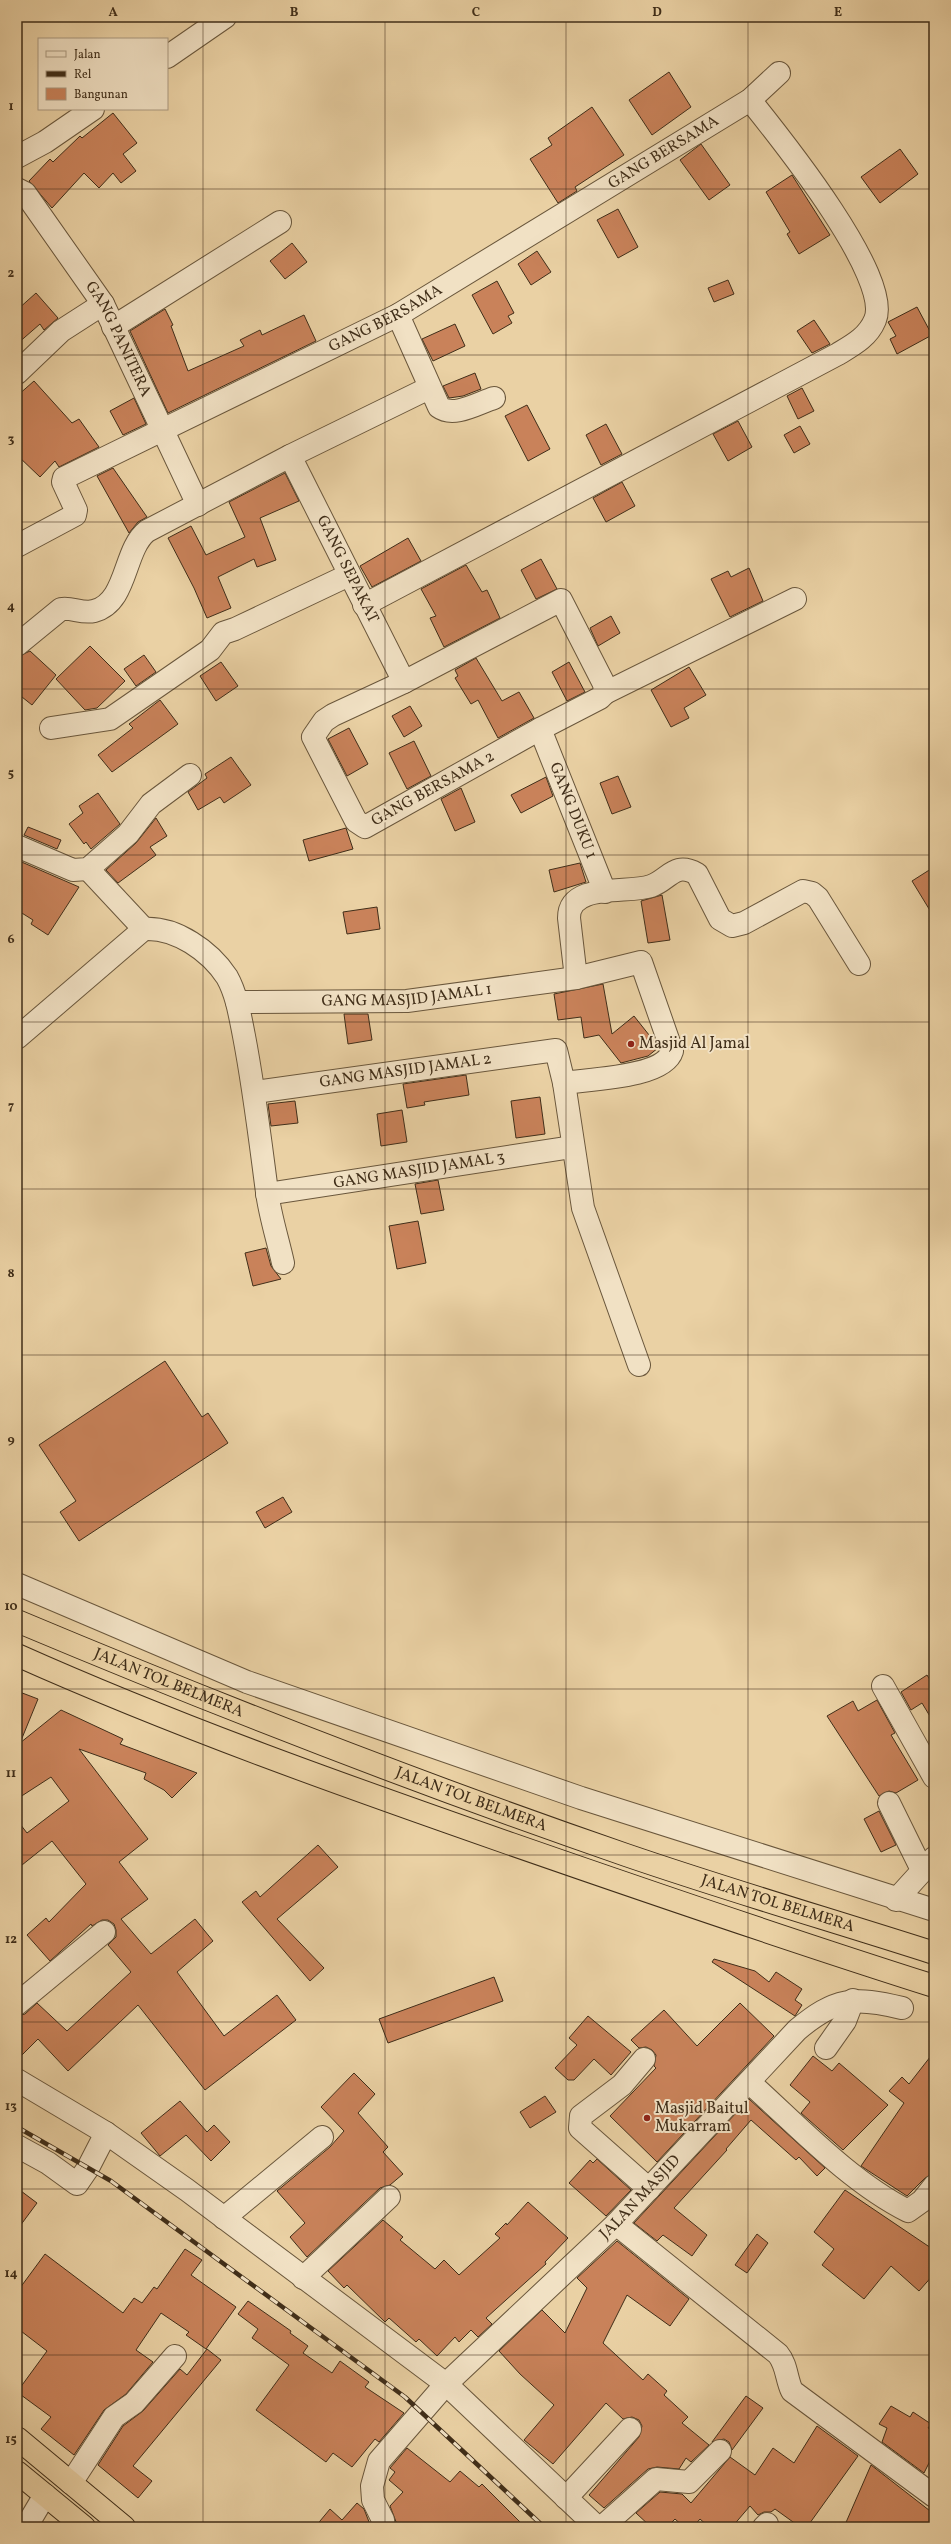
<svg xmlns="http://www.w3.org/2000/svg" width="951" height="2544" font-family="Vollkorn,serif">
<rect width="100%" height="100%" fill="#ead1a4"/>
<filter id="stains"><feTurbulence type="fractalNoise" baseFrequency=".005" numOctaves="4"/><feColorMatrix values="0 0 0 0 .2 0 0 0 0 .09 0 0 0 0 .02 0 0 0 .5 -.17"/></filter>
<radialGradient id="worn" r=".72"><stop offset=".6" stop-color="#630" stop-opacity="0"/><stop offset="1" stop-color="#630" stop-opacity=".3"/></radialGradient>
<g fill="#c9825a" stroke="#402e19">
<path d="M669,72l22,35 -39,28 -23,-35z"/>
<path d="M592,107l32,48 -49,32 2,4 -19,12 -28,-44 22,-14 -4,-7z"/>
<path d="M113,113l24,30 -14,11 13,17 -15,12 -8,-10 -14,15 -15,-15 -32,35 -23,-27 21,-22 3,3 27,-26 2,2z"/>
<path d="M701,144l29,41 -21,15 -29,-40z"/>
<path d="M900,149l18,25 -38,29 -19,-26z"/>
<path d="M792,175l38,60 -31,19 -12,-20 3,-2 -24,-40z"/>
<path d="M618,209l20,38 -20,11 -21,-38z"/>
<path d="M292,243l15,19 -22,17 -15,-18z"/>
<path d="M537,251l14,21 -20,13 -13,-21z"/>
<path d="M728,280l6,14 -20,8 -6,-14z"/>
<path d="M497,281l17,32 -6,3 4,7 -19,11 -21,-39z"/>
<path d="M36,293l22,25 -14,12 -4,-6 -23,20v-34z"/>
<path d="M917,307l15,28 -35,19 -7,-15 6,-3 -8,-14z"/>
<path d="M165,309l8,16 -2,1 17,45 56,-25 -4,-6 20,-10 2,5 42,-20 12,26 -148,72 -38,-82z"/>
<path d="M814,320l16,24 -18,9 -15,-22z"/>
<path d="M455,324l10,22 -32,15 -11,-22z"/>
<path d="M475,373l6,16 -18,7 -14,2 -6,-12z"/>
<path d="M34,381l38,42 7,-4 20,28 -40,20 -4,-6 -15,16 -23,-22v-59z"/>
<path d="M802,388l12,23 -16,8 -11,-23z"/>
<path d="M134,398l12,26 -23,11 -13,-24z"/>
<path d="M527,405l23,44 -22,12 -23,-45z"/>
<path d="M738,421l14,26 -24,14 -15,-27z"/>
<path d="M606,424l16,30 -21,11 -15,-30z"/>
<path d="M800,426l10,18 -16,9 -10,-18z"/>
<path d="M113,468l34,49 -9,5 -9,11 -32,-57z"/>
<path d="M285,473l14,28 -39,17 16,42 -19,7 -3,-8 -36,18 13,31 -24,10 -13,-30 -26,-50 23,-12 15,29 39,-18 -16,-35z"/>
<path d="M622,482l13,24 -29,16 -13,-24z"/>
<path d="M408,538l13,23 -49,26 -12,-21z"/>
<path d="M541,559l16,30 -21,10 -15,-29z"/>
<path d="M466,565l16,27 5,-2 13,28 -56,29 -14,-29 6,-2 -15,-27z"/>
<path d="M749,568l14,33 -33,16 -19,-38 17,-8 3,6z"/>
<path d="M611,616l9,17 -22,13 -8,-18z"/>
<path d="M90,646l35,35 -28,27 -12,2 -29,-31z"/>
<path d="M30,651l26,24 -24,30 -15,-12v-36z"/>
<path d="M144,655l12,17 -20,14 -12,-17z"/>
<path d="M476,658l26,43 17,-9 15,26 -36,20 -20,-38 -7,4 -16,-26 3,-2 -3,-6z"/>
<path d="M221,662l17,24 -22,15 -16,-25z"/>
<path d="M569,662l16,30 -18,9 -15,-29z"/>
<path d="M689,667l17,28 -22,13 5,10 -18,9 -20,-37z"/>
<path d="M160,700l18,24 -66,48 -14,-17 35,-27 -4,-4z"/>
<path d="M410,706l12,20 -18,11 -12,-21z"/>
<path d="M349,728l19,36 -21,12 -19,-37z"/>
<path d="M414,741l17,35 -24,13 -18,-36z"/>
<path d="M231,757l20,28 -27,18 -4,-6 -22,13 -10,-18 19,-14 -2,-4z"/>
<path d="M618,776l13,31 -19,7 -12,-31z"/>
<path d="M546,777l7,19 -32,17 -10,-18z"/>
<path d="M461,788l14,34 -20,9 -14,-32z"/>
<path d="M98,793l22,31 -29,25 -5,-7 -2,2 -15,-20 14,-11 -4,-7z"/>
<path d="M156,818l11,18 -17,11 6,8 -38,28 -12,-13 30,-27z"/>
<path d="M28,827l33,13 -4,9 -33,-14z"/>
<path d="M346,828l7,21 -44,12 -6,-21z"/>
<path d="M17,860l62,27 -31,48 -17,-11 2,-4 -16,-10z"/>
<path d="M580,863l6,19 -32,10 -5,-22z"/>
<path d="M934,867v50l-22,-36z"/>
<path d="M662,895l8,45 -22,3 -7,-42z"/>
<path d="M377,907l3,22 -33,5 -4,-22z"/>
<path d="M603,984l9,50 22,-18 23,29 1,3 -10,8 -27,7 -22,-28 -15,3 -3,-21 -23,3 -4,-26z"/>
<path d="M344,1014h24l4,26 -24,4z"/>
<path d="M466,1075l3,20 -45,7 1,3 -18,3 -4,-24z"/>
<path d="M540,1097l5,37 -29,4 -5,-37z"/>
<path d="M295,1101l3,22 -27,3 -3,-22z"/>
<path d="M402,1110l5,32 -26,4 -4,-32z"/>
<path d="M438,1180l6,30 -23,4 -6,-30z"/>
<path d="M418,1221l8,42 -29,6 -8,-43z"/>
<path d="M266,1248l5,18 10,13 -28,7 -8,-33z"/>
<path d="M165,1361l37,56 6,-4 20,30 -149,98 -19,-29 16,-11 -37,-56z"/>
<path d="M283,1497l9,15 -27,16 -9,-16z"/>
<path d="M927,1675l7,11v37l-12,-20 -11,7 -10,-18z"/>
<path d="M17,1691l21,8 -18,44 41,-33 62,29 -3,5 77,29 -25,25 -8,-8 -20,-11 2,-6 -67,-24 69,90 -29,23 29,37 -27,20 30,35 44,-35 18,22 -36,31 47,64 53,-41 19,25 -91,70 -67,-85 -70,66 -30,-32 -21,21v-44l8,-2 12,-11 30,28 64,-59 -23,-27 8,-8v-7l-2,-6 -6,-4h-6l-10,6 -1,-2 -41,37 -23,-26 19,-17 3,4 37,-38 -34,-43 -35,28v-49l10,13 42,-32 -18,-24 -34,22z"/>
<path d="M877,1700l18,33 -4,2 27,45 -22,13 -7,-2 -10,5 -52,-80 26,-15 5,10z"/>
<path d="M879,1811l17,34 -15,7 -17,-33z"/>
<path d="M318,1845l20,22 -61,52 47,49 -14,13 -68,-79 14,-11 4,6z"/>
<path d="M714,1959l41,12 14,11 7,-10 26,17 -7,11 7,5 -7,11 -83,-54z"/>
<path d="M494,1977l9,24 -115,42 -9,-24z"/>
<path d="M740,2003l34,33 -117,126 -47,-46 46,-48 -2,-2 2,-11 -4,-5 -6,-3 -7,1 -8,-8 33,-30 33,36z"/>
<path d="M588,2016l43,36 -20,23 -17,-16 -20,21h-6l-13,-12 22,-23 -8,-7z"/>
<path d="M934,2052v122l-9,4 -18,18 -46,-30 43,-63 -15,-12 13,-14 7,7z"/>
<path d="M813,2056l19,15 7,-8 49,42 -45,45 -42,-37 9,-11 -20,-17z"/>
<path d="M354,2073l21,21 -17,19 30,34 -5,5 20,22 -13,11 -10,3 -73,69 -17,-20 15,-14 -28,-32 53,-44 14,-16 -23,-24z"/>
<path d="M545,2096l11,16 -26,16 -10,-16z"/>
<path d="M749,2099l76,69 -8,8 -18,-19 -3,3 -45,-40 -25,29 1,1 -53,58 33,27 -15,21 -29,-21 -6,6 -23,-18z"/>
<path d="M180,2101l27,31 7,-7 16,17 -19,19 -25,-26 -26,21 -19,-23z"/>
<path d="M597,2159l34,31 -25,26 -37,-33 21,-23 3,3z"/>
<path d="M17,2188l20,15 -20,27z"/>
<path d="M845,2190l89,60v24l-15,17 -28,-25 -27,33 -42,-34 12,-16 -20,-17z"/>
<path d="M528,2202l40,36 -23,24 1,2 -60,54 6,6 -14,13 -7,-7 -12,12 -4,-5 -18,19 -18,-17 -3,3 -27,-24 -4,4 -38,-37 -3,3 -16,-17 55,-51 20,17 -3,3 35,29 9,-9 15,15 41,-37 -5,-4 11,-11 1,2z"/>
<path d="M757,2234l11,9 -21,30 -12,-8z"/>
<path d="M617,2241l72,58 -19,27 -43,-31 -24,48 40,37 5,-6 19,17 -3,4 24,22 -6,6 27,22 -18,17 -5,-4 -7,11 -22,-2 -9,2 -44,39 -15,-13 50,-58 3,-11 -3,-6 -7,-3 -9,2 -17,-16 -53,61 -29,-24 30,-35 -34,-31 -21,-23 43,-41 23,23 22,-45 -10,-10z"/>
<path d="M185,2249l17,11 -11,15 45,32 -30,42 -20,-14 3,-3 -28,-19 -25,37 17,12 -27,32 -22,16 -30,45 -33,-26 10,-12 -34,-25 30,-41 -30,-23v-36l28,-38 78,59 11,-15 8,5 12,-16 3,2z"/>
<path d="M248,2301l43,30 -1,2 18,13 -5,7 29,20 8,-12 29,21 -4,5 39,26 -25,29 -4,-3 -23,28 -19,-14 -7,9 -70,-52 33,-45 -37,-27 6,-9 -20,-15z"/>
<path d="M207,2349l14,11 -88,106 19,15 -14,17 -40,-33 25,-39 20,-15 37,-42 7,6z"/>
<path d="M746,2396l17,12 -31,42 -3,-8 -5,-3 -12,3z"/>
<path d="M891,2406l19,11 3,-5 18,12 -3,4 6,3v22l-10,20 -42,-31 5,-14 -8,-4z"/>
<path d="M817,2426l41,30 -51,71h-7l-25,-18 -4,3h-7l-6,3 -8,-9 -18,21h-23l-9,-8 -7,8h-9l-9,-8 -8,8h-16l-15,-14 24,-21 22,2 9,9 39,-46 25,18 18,-27 21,15z"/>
<path d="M407,2448l43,34 10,-11 19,16 3,-3 43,43h-127l-8,-21 13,-14 -14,-12 6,-8 -5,-4z"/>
<path d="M871,2465l63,49v13h-90z"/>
<path d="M357,2503l7,6 7,18h-56l15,-18 12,11z"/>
</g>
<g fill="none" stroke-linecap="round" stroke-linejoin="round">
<defs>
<g id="minor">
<path d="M167,57l58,-40"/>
<path d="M17,157l28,-15 48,-33"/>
<path id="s1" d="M17,189l8,4 78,111 95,201"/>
<path d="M398,315l41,92c15,11 39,-4 55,-9"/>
<path d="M113,327l167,-105"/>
<path d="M17,373l44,-42 42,-27"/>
<path id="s2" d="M290,456l114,226"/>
<path id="s3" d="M17,546l58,-31 1,-5 -13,-28 1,-4 334,-163 352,-215 29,-27"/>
<path d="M561,600l43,84 1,9 -5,5 -60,31 -175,98 -9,-6 -43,-84 11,-16 9,-6 71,-33z"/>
<path d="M364,605l474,-251c15,-9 30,-17 37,-34 18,-43 -97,-185 -125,-220"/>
<path d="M17,645l44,-36c11,-2 21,5 33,2 34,-9 29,-61 53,-80l143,-75 139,-68"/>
<path d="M605,693l190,-94"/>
<path d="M51,728l59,-9 100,-69 13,-17 12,-4 114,-54"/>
<path id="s4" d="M540,729l65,163"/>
<path d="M17,846l56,24 15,-1 40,-35 23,-30 39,-29"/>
<path d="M88,869l56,60"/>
<path d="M576,978l-7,-60c0,-36 59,-24 82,-32 18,-6 23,-25 46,-12l23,45 12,7 12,-3 59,-32 9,2 6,5 41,66"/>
<path id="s5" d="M237,1002l170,-1 169,-23 65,-16 31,89c-8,27 -84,28 -108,32"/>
<path d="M17,1038l127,-109c32,-2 66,22 83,48 10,18 13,39 17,59 10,52 16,103 23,156 3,24 11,48 16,71"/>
<path id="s6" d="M255,1092l301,-42 8,33 19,125 56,157"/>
<path id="s7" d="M267,1194l305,-47"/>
<path d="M17,1584l230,98 334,116 353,112"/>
<path d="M883,1686l51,91"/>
<path d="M889,1803l33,67"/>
<path d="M896,1900l38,-42"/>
<path d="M17,2004l87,-72"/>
<path d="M826,2048l19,-27 8,-21"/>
<path d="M644,2059l-22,26 -41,31 -1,12 69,61"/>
<path d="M17,2080l89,53 81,57 259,194 151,143"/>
<path d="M749,2082c49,44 101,100 159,129l14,-10 12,-15"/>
<path d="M17,2146l31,17 29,21 11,-16 18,-35"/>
<path d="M224,2218l98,-81"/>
<path d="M616,2224l162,130c9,11 8,24 14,37l142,105"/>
<path d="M303,2278l86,-81"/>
<path d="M71,2483l43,-66 20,-14 41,-47"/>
<path d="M566,2498l64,-69"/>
<path d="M26,2527l19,-32"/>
<path id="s8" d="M384,2527l-1,-7 -10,-20 -1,-14 7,-25 67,-77 170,-160 181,-194c38,-32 57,-34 105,-22"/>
<path d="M602,2527l54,-48 33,3 31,-31"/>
<path d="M764,2527l3,-3"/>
</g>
<g id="trunk">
<path d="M17,2438l107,89"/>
<path d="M17,2472l67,55"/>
</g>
<g id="motorway">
<path id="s9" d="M17,1621c200,84 403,163 609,234 102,35 205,65 308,98"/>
<path d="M17,1655c161,72 328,131 494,189 141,49 281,97 423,142"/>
</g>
</defs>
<use href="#minor" stroke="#6a573c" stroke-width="24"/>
<use href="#trunk" stroke="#402e19" stroke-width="24"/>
<use href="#motorway" stroke="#402e19" stroke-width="24"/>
<use href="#minor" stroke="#f1e1c4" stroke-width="22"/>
<use href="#trunk" stroke="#ead1a4" stroke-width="22"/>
<use href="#motorway" stroke="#ead1a4" stroke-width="22"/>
<defs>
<path id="rail" d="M17,2127l94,54 294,216 139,130"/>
</defs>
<use href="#rail" stroke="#402e19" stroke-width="4.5"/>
<use href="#rail" stroke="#f1e1c4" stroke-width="3" stroke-dasharray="9" stroke-linecap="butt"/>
</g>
<path fill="none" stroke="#402e19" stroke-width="1" stroke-opacity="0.55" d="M203,17v2510M385,17v2510M566,17v2510M748,17v2510M17,189h917M17,355h917M17,522h917M17,689h917M17,855h917M17,1022h917M17,1189h917M17,1355h917M17,1522h917M17,1689h917M17,1855h917M17,2022h917M17,2189h917M17,2355h917"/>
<g fill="#8f2418" stroke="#f1e1c4" stroke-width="1.5">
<circle cx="631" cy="1044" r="4"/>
<circle cx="647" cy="2118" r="4"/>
</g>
<g text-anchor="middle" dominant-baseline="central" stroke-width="4" stroke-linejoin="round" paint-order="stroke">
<g font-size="16" fill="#402e19" stroke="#f1e1c4">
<text stroke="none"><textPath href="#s3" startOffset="789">GANG BERSAMA</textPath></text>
<text stroke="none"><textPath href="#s3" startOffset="465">GANG BERSAMA</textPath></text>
<text stroke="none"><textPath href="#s1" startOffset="183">GANG PANITERA</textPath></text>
<text stroke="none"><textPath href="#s2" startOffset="127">GANG SEPAKAT</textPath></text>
<text transform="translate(433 789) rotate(-29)">GANG BERSAMA 2</text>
<text stroke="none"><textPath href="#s4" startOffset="88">GANG DUKU 1</textPath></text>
<text stroke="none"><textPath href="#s5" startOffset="170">GANG MASJID JAMAL 1</textPath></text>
<text stroke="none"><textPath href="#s6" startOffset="152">GANG MASJID JAMAL 2</textPath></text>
<text stroke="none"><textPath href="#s7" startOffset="154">GANG MASJID JAMAL 3</textPath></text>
<text stroke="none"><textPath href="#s9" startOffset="164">JALAN TOL BELMERA</textPath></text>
<text stroke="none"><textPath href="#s9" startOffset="488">JALAN TOL BELMERA</textPath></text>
<text stroke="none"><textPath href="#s9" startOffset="812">JALAN TOL BELMERA</textPath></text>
<text stroke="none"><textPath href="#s8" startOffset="441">JALAN MASJID</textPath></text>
</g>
<g font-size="16" fill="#402e19" stroke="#f1e1c4" text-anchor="start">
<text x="639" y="1044">Masjid Al Jamal</text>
<text x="655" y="2109">Masjid Baitul<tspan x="655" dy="18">Mukarram</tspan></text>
</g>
</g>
<rect width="951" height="2544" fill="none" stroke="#ead1a4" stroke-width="44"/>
<rect x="38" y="38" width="130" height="72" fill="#f1e1c4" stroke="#aa9980"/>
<rect x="46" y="51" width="20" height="6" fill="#f1e1c4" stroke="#aa9980"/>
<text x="74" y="58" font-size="12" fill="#402e19">Jalan</text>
<rect x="46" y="71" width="20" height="6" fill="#402e19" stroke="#aa9980"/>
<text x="74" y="78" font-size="12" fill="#402e19">Rel</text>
<rect x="46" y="88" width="20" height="12" fill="#c9825a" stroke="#aa9980"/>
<text x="74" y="98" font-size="12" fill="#402e19">Bangunan</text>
<rect x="22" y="22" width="907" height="2500" fill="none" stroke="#402e19" stroke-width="1.5"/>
<g font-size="13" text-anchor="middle" font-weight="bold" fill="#402e19">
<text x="113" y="16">A</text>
<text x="294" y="16">B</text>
<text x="476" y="16">C</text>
<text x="657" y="16">D</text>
<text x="838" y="16">E</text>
<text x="11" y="110">1</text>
<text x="11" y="277">2</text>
<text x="11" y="443">3</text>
<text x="11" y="610">4</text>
<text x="11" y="777">5</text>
<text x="11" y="943">6</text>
<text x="11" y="1110">7</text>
<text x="11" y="1277">8</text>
<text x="11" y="1443">9</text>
<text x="11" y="1610">10</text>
<text x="11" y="1777">11</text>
<text x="11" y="1943">12</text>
<text x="11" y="2110">13</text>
<text x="11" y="2277">14</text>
<text x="11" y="2443">15</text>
</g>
<rect width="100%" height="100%" filter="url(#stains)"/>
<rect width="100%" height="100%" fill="url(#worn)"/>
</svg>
